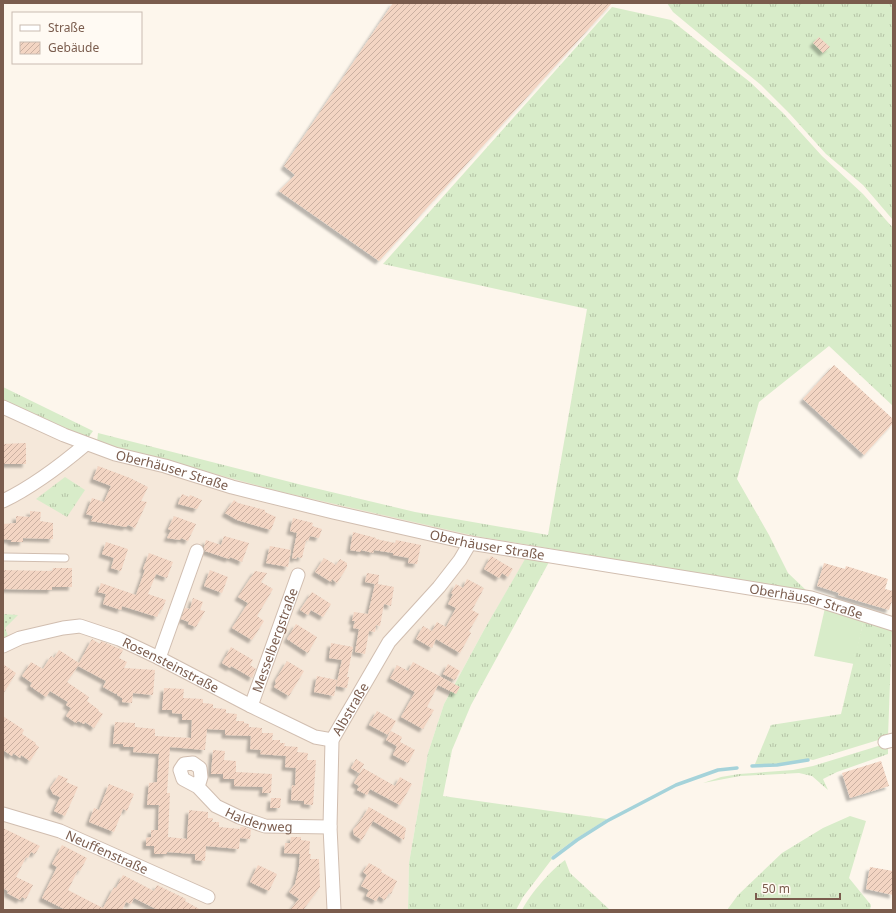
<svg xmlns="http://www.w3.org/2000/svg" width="896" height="913" font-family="'Noto Sans',sans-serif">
<defs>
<pattern id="grass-tufts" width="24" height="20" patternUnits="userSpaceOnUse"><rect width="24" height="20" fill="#d8ecc9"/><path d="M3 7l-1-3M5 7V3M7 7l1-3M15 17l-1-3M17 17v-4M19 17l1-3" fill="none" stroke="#b4c2a5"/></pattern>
<pattern id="park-dots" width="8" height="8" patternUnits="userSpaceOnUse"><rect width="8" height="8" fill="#d8ecc9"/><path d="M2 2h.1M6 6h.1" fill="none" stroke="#b4c2a5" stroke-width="1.8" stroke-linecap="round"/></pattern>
<pattern id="building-hatch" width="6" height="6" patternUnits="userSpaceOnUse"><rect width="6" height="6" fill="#f3d5c3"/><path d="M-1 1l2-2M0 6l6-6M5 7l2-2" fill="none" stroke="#cab0a1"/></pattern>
<filter id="shadow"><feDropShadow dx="-3.5" dy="3.5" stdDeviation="1" flood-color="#0004"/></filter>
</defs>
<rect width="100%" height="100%" fill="#fdf6ec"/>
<path fill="#f5e8da" d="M3,401l94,41 378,94 58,10 -49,84 -40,74 -16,49 -19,110 -1,47h-405z"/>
<g fill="url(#grass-tufts)">
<path d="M667,3h226v217l-30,-35 -37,-31 -36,-40 -29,-29 -88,-73z"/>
<path d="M612,7l59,13 43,34 36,28 33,31 39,43 41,38 30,34v178l-64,-60 -70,56 -22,77 32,56 19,38 20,19 -333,-56 -193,-44 -185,-50 1,-9 204,52 113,27 133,23 39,-226 -204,-45z"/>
<path d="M3,387l90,44 -5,7 -85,-38z"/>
<path d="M65,477l20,13 -18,27 -31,-18z"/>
<path d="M525,559l24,3 -78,143 -19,45 -9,46 164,23 -33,21 -23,17 1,2 -29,38 -7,13h-108l1,-47 19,-110 16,-49 40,-74z"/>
<path d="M864,619l28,8 -4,110 -75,23 -5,-1 -31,5h-22l16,-39 70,-11z"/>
<path d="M888,743v11l-51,18 -14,7 5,11 -16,-14 -13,-3 -59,3 -37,7 18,-6 18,-3 54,-4 20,-4z"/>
<path d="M850,816l16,5 -17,57 22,27 -1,5h-143l11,-15 44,-42 41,-25z"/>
<path d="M565,860l5,13 40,37h-88c9,-17 28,-39 43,-50z"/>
</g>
<path fill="url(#park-dots)" d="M3,614l15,1 -13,13 3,8 -5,3z"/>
<path fill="#d8ecc9" d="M825,608l39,11 -10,45 -40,-8z"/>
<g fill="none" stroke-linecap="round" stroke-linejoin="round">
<g stroke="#a5d3da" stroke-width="3.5">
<path d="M752,766l25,-1 31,-5"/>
<path d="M553,858l24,-18 30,-19 69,-36 42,-15 19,-2"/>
</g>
</g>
<g fill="url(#building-hatch)" filter="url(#shadow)">
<path d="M393,3h219l-233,258 -100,-70 16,-16 -11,-9z"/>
<path d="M819,37l11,10 -7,6 -10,-10z"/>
<path d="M834,365l59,54v4l-29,32 -61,-56z"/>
<path d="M26,443v21h-23v-20z"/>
<path d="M98,466l32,12 18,9 -7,14 6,1 -12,26 -7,-3 -2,2 -35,-6 2,-5 -7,-2 6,-16 12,4 7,-16 -18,-7z"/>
<path d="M182,494l7,3 1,-2 12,5 -5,9 -19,-5z"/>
<path d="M234,500l4,3 27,7v2l11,5 -5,13 -34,-10 -12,-7z"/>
<path d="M30,511l11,1 -1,9 13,2v16l-30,-1v4h-12v-2l-8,-1v-15l13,-1v-7l14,1z"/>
<path d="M174,516l22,8 -8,17 -7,-3 -1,2 -13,-2 4,-8 -3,-1z"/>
<path d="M293,518l20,5 -1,3 10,3 -3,9 -9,-2 -2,5 -2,-1 -4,18 -5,-1 -1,2 -4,-1 5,-25 -7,-2z"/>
<path d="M353,532l23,6v1l19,4 1,-3 25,5 -4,19 -9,-1 1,-5 -16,-3v-2l-19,-3 -1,3 -12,-3v2l-11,-2z"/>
<path d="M224,536l25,7 -7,19 -12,-5 -1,2 -24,-8 -1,-4 2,-7 15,5z"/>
<path d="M106,542l22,7 -7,22 -10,-3 3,-10 -12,-4z"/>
<path d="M270,546l21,4 -3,17 -22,-4z"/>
<path d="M149,553l24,9 -6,16 -11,-4 -8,20 18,6 -4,10h-2l-3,7 -35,-11 -1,4 -18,-6 3,-10 -8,-2 3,-9 35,12 9,-25 -2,-1z"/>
<path d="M491,556l22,13 -5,8 -6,-4 -3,5 -15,-9z"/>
<path d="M324,558l12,7 4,-6 7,4v4l-10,16 -5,-4 -1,3 -16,-10z"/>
<path d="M824,563l21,6 1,-3 42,13 -3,10 8,2v7l-4,12 -51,-15 1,-2 -22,-7z"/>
<path d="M53,568h19v19h-20v3l-49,-1v-19l49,1z"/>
<path d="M210,570l18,7 -6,16 -18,-7z"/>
<path d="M255,571l12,2 -6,9 12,7 -16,27 7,5 -12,19 -20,-12 16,-25 -10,-6z"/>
<path d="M367,573l12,2 -1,9 16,3 -3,19 -7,-2 -4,22 -4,-1 -1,7 -6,-1 -4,23 -10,-2 4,-23 -6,-1 2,-7h-3l2,-9 14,2 7,-30 -10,-2z"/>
<path d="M467,579l17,9 -12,22 7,4 -10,17 2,2 -11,20 -24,-14 -4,9 -16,-9 7,-13 9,5 5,-9 9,5 10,-19 -8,-4 5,-10 -2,-1 5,-9 7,4z"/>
<path d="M312,592l19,12 -8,13 -12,-7 -3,5 -8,-5z"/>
<path d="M193,598l10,4 -3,8 5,1 -9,16 -8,-3 1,-2 -8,-3 4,-11 5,1z"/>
<path d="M296,624l21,13 -9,16 -21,-14z"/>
<path d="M92,639l8,5 1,-3 22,9 -4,8 8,4 -3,6 31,2 -2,25 -20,-2 -1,10 -10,-1v-4l-5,-3v-2l-1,1 -13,-7 3,-6 -28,-15 -11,16 22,15 -2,4 12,9 -1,1 5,3 -9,14 -9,-6 -1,2 -6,-3 -2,2 -10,-7 5,-8 -5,-3 2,-3 -18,-11 -4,6 -16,-11 2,-3 -10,-7 9,-14 12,7 8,-13 3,2 5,-8 20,13z"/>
<path d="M331,643l22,4 -6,30h2l-2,11 -11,-2 6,-26 -13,-2z"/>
<path d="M231,647l22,13 -3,5 6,4 -4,9 -21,-12 -1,2 -8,-5z"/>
<path d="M287,661l17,10 -15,25 -15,-9 2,-4 -1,-2z"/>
<path d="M413,662l47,25 -4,7 -18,-9 -11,22 7,3 -11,19 -22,-12 14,-25 -25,-14 7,-13 11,6z"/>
<path d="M3,664l13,9 -13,21z"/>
<path d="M448,664l12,7 -5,9 -12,-6z"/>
<path d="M317,676l20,4 -3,16 -20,-4z"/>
<path d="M164,688l20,1 -1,9 20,1v4l10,1v4l13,1v4l11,1 -1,7h8v2l5,1v3l13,1v5h11l-1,7h8v3h5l-1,3 14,1 -1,5 11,1 -1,7h9l-3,45 -9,-1v-3l-13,-1 1,-15 3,1 1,-18 -11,-1 1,-11 -26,-2 1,-4 -11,-1 1,-13 -26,-1v-5l-18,-1 -2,21 -35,-3 -3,46h3l-2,44 19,2 2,-29 19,2v6h5l-1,4h7v5l21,2 1,-2h3l7,3 -1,9 -10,-1 -1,11 -33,-3 -1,15 -10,-1v-6l-28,-2v2h-13v-8h-8v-8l5,-1v-7h7l1,-25h-12l2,-22 8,-1 2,-28 -26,-2 1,-5h-11v-3h-10l2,-22 20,1v4l20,2v7l36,2 1,-18h-10v-6l-10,-1v-3h-10z"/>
<path d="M377,711l19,10 -8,14 -19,-10z"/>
<path d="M3,716l21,14 -2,4 14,9 -1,1 4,3 -9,14 -9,-6 -1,3 -7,-5 -1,3 -9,-6z"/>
<path d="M391,731l11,6 -2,5 15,8 -7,13 -15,-8 4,-9 -11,-6z"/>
<path d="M213,750l12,1 -1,9 12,1v11l36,2 -1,19h-9l1,-6 -29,-1v-7h-11v-5h-12z"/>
<path d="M356,759l8,5 -5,9 -8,-5z"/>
<path d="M881,761l8,25 -39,12 -8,-25z"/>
<path d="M363,768l32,18 5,-9 12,7 -12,21 -30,-16 -3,6 -10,-5 2,-4 -5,-3z"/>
<path d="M59,775l9,4 -2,3 12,5 -13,29 -11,-5 6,-14 -7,-3 -3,-6z"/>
<path d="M109,784l25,10 -7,17 -4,-2 -9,23 -25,-10 5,-14 5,2z"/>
<path d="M271,798h10l-1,10h-10z"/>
<path d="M369,807l37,21 -2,12 -31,-19 -11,19 -8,-5 -1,-5 10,-13z"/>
<path d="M3,828l37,18 -5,8 -4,-2 -3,6 -2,-1 -10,20 17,8 -7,14 -4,-2 -2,3 -13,-7 1,-2 -5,-3z"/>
<path d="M291,837h10v3l9,1 -1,13h2l-1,5h9l1,28 -17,23h-13l9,-11 -10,-7 6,-8 4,-17 1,-13 -16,-1 1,-10h5z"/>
<path d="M62,845l25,13 -7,13 -2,-1 -10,20 35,18 11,-21 2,1 7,-13 31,16 3,-6 29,14 -1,2 16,9h-43l-24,-12 -3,6 -5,-2 -4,8h-56l-24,-12 15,-31 -5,-3z"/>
<path d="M369,863l13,7 -1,2 16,9 -6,13 -2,-1 -4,7 -6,-4 -3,5 -10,-5 3,-6 -8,-4 6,-11 -4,-3z"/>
<path d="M258,865l19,9 -8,17 -19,-9z"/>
<path d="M870,867l23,4v24l-27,-6z"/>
</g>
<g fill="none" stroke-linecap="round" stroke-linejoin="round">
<defs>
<path id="lane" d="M3,557l62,1"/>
<g id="street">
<path id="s1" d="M3,407l61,28 51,19 50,12 67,21 101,25 137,31 341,55 82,26"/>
<path d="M3,501c31,-15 57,-35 83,-57"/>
<path id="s2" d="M3,646l17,-8 43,-10 17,-2 39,13 40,19 92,48 64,31 17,3"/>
<path d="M159,658l38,-107"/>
<path id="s3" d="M251,706l47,-131"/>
<path d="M885,742l8,-2"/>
<path id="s4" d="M198,787l-15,-8 -3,-9 4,-6 9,-1 7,5 1,9 -3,10 18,19 23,11 26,9 65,1"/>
<path id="s5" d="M3,814l57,17 148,66"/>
<path id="s6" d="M334,910l-4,-83 2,-87 57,-98 50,-55 21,-27 10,-17"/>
</g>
</defs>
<use href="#lane" stroke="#d1beb0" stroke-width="9"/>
<use href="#street" stroke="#d1beb0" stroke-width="15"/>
<use href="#lane" stroke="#fff" stroke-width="7"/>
<use href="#street" stroke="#fff" stroke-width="13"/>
</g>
<g text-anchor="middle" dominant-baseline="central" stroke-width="3" stroke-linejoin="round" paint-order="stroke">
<g font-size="13" fill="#7a5c4d" stroke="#fffaf3">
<text stroke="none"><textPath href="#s1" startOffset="181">Oberhäuser Straße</textPath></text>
<text stroke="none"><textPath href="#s1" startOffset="505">Oberhäuser Straße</textPath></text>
<text stroke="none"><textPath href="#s1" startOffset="829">Oberhäuser Straße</textPath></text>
<text stroke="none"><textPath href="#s3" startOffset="70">Messelbergstraße</textPath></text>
<text stroke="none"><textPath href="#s2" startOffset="179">Rosensteinstraße</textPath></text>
<text stroke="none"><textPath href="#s6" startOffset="206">Albstraße</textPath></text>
<text stroke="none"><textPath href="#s4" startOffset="143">Haldenweg</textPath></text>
<text stroke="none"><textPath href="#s5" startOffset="111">Neuffenstraße</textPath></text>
</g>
</g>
<rect width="896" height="913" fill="none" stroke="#7a5c4d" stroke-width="8"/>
<rect x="12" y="12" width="130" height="52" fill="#fffaf3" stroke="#cabbb1"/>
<rect x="20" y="25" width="20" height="6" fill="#ffffff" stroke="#cabbb1"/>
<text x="48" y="32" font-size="12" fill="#7a5c4d">Straße</text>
<rect x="20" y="42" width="20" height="12" fill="url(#building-hatch)" stroke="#cabbb1"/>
<text x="48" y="52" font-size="12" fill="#7a5c4d">Gebäude</text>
<path d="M756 893v6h84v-6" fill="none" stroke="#7a5c4d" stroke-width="2"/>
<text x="762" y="893" font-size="12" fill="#7a5c4d" stroke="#fffaf3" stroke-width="3" paint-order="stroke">50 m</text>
</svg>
